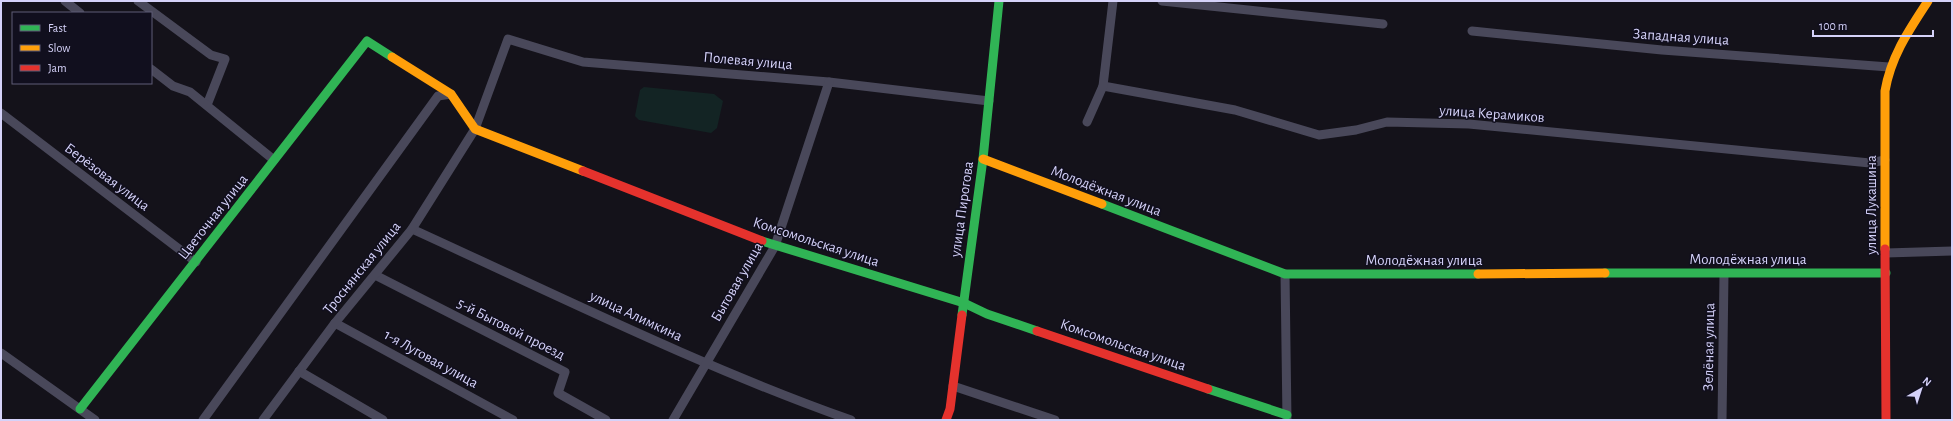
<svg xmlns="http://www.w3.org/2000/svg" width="1953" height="421" font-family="'Alegreya Sans',sans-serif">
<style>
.grass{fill:#132424}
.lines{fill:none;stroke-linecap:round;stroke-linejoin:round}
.street{stroke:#49485a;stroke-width:9}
.fast{stroke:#30b455;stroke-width:9}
.slow{stroke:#ff9f0a;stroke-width:9}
.jam{stroke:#e5322d;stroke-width:9}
.labels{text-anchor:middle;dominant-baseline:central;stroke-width:3;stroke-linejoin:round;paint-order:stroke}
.street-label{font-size:15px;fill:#d5d2f9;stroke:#110f1e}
</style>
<rect width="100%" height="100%" fill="#14121a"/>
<polygon class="grass" points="644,87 714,94 723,101 717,128 711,133 639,120 635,116 640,90"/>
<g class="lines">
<g class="street">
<polyline points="65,1 80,13"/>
<polyline points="138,1 211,55 225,59 207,105"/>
<polyline points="1162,1 1383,24"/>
<polyline points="1472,31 1662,50 1889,67"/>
<polyline points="151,69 173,86 190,92 274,160"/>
<polyline points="1103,86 1235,110 1319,135 1356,130 1387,122 1469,124 1870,163 1885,160"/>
<polyline points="1,113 196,262"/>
<polyline points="1087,122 1103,86 1113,1"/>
<path d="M412,229C557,295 701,367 851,420"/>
<polyline points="1886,253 1952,251"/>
<polyline points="1285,274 1287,420"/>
<polyline points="375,275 565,372 558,393 606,420"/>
<polyline points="335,323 513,420"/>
<polyline points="1,353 95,420"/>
<polyline points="299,371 383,420"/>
<polyline points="953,386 1055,420"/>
<polyline points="203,420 438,96 451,94"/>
<polyline points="263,420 335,323 412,229 475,129 508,39 583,62 829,82 989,101"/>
<polyline points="673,420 775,246 829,82"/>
<polyline points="1722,420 1724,274"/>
</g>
<g class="fast">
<polyline points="1102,204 1285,274 1478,274"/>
<polyline points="762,241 964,303 987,314 1037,331"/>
<polyline points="1605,273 1886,273"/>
<polyline points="962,315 983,159 999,1"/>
<polyline points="1208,389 1287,415"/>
<polyline points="80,409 367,41 392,57"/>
</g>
<g class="slow">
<polyline points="392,57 451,94 475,129 583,171"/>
<polyline points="983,159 1102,204"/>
<path d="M1885,249V91C1891,56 1909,30 1928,1"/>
<polyline points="1478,274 1605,273"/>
</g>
<g class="jam">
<polyline points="583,171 762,241"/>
<polyline points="1885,249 1886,420"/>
<polyline points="1037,331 1208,389"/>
<polyline points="946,420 950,409 962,315"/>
</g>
</g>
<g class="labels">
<g class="street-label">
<text transform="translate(1681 37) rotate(4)">Западная улица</text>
<text transform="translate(748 61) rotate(5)">Полевая улица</text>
<text transform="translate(1492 114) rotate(4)">улица Керамиков</text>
<text transform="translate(107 177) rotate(37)">Берёзовая улица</text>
<text transform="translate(1106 191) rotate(21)">Молодёжная улица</text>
<text transform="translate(1871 205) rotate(-90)">улица Лукашина</text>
<text transform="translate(962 209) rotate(-82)">улица Пирогова</text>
<text transform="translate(213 217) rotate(-52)">Цветочная улица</text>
<text transform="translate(816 242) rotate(18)">Комсомольская улица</text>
<text x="1748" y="259">Молодёжная улица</text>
<text x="1424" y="260">Молодёжная улица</text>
<text transform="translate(362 268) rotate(-51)">Троснянская улица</text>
<text transform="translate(737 282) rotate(-60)">Бытовая улица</text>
<text transform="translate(636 316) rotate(25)">улица Алимкина</text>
<text transform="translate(511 329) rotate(27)">5-й Бытовой проезд</text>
<text transform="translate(1123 345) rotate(19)">Комсомольская улица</text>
<text transform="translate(1709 347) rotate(-89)">Зелёная улица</text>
<text transform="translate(431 359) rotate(29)">1-я Луговая улица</text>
</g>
</g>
<rect width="1953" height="421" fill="none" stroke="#d5d2f9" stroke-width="4"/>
<rect x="12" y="12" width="140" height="72" fill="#110f1e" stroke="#5f5d76"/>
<rect x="20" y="25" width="20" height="6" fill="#30b455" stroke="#5f5d76"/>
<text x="48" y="32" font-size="12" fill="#d5d2f9">Fast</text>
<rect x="20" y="45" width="20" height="6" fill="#ff9f0a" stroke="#5f5d76"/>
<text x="48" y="52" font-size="12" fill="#d5d2f9">Slow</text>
<rect x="20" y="65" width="20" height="6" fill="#e5322d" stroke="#5f5d76"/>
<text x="48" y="72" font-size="12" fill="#d5d2f9">Jam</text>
<g transform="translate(1921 389) rotate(39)" stroke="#110f1e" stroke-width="3" paint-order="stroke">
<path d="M0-3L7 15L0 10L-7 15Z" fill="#d5d2f9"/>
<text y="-6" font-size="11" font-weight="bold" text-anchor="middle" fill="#d5d2f9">N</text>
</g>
<path d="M1813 30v6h120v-6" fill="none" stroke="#d5d2f9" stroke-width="2"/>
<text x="1819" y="30" font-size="12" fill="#d5d2f9" stroke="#110f1e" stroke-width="3" paint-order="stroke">100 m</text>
</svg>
